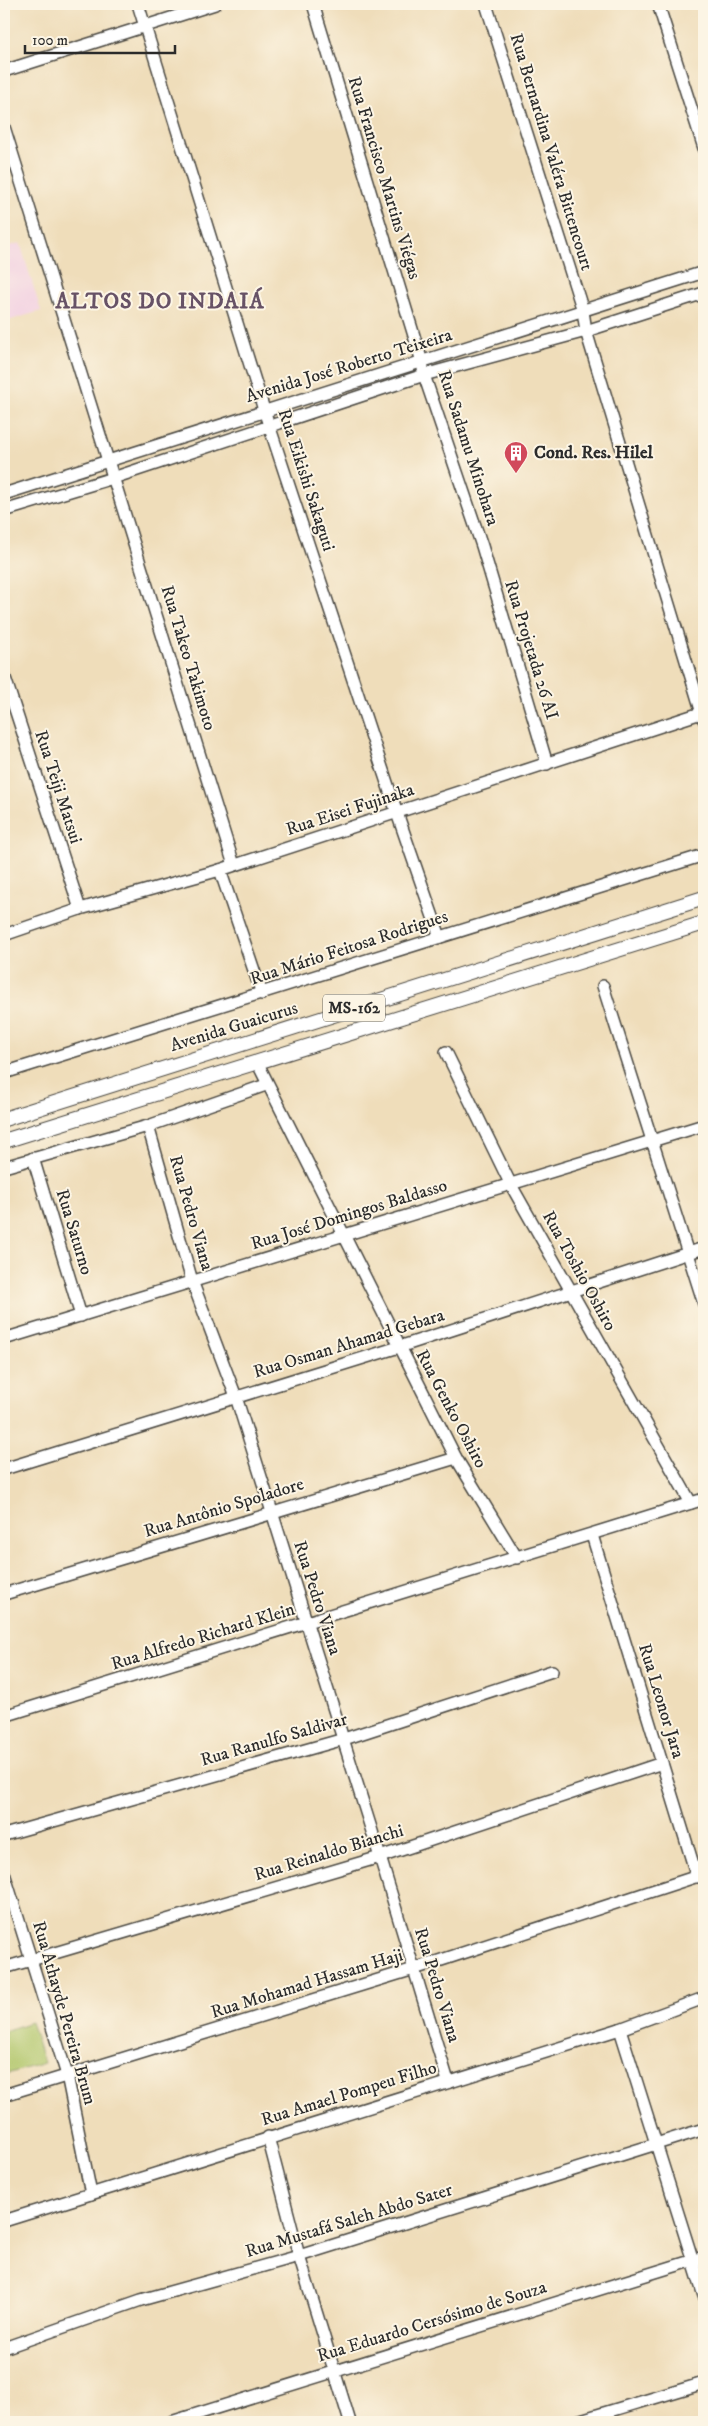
<svg xmlns="http://www.w3.org/2000/svg" width="708" height="2426" font-family="'IM FELL DW Pica',serif">
<style>
.built{fill:#f2cfe2}
.green{fill:#b1c66a;stroke:#6e784a}
.lines{fill:none;stroke-linecap:round;stroke-linejoin:round}
.minor-casing{stroke:#484640;stroke-width:14}
.major-casing{stroke:#484640;stroke-width:16}
.minor{stroke:#fff;stroke-width:11}
.major{stroke:#fff;stroke-width:14}
.labels{text-anchor:middle;dominant-baseline:central;stroke-width:4;stroke-linejoin:round;paint-order:stroke}
.shield{fill:#fcf5e5;stroke:#6a6863;stroke-width:1}
.shield-label{font-size:16px;font-weight:bold;fill:#2b2b2b}
.street-label{font-size:18px;fill:#2b2b2b;stroke:#fcf5e5}
.poi-label{font-size:18px;font-weight:bold;fill:#2b2b2b;stroke:#fcf5e5;text-anchor:start}
.district-label{font-size:22px;font-weight:bold;letter-spacing:1px;fill:#675266;stroke:#fcf5e5}
</style>
<rect width="100%" height="100%" fill="#fcf5e5"/>
<filter id="ink" filterUnits="userSpaceOnUse"><feTurbulence type="fractalNoise" baseFrequency=".02" numOctaves="2"/><feDisplacementMap in="SourceGraphic" scale="10" xChannelSelector="R" yChannelSelector="G"/><feConvolveMatrix kernelMatrix="1 2 1 2 8 2 1 2 1" color-interpolation-filters="sRGB"/></filter>
<filter id="wash" filterUnits="userSpaceOnUse"><feTurbulence type="fractalNoise" baseFrequency=".0096" numOctaves="4" result="noise"/><feDisplacementMap in="SourceGraphic" scale="20" xChannelSelector="R" yChannelSelector="G"/><feGaussianBlur stdDeviation="1.12" result="paint"/><feColorMatrix in="noise" values="0 0 0 0 0 0 0 0 0 0 0 0 0 0 0 0 0 1.4 0 .05"/><feComposite in="paint" operator="in"/></filter>
<g filter="url(#wash)">
<rect width="100%" height="100%" fill="#efddba"/>
<polygon class="built" points="20,243 41,311 4,322 4,248"/>
<polygon class="green" points="31,2022 44,2063 4,2075 4,2031"/>
</g>
<g filter="url(#ink)">
<g class="lines">
<g class="minor-casing">
<g id="minor">
<polyline points="138,4 264,410 397,813 440,937"/>
<polyline points="313,4 422,362 424,375 482,546 547,764"/>
<polyline points="486,4 583,311 586,331 704,720"/>
<polyline points="658,4 704,148"/>
<polyline points="4,71 215,4"/>
<polyline points="4,127 234,865"/>
<polyline points="4,494 704,272"/>
<polyline points="4,511 113,478 424,375 586,331 704,293"/>
<polyline points="4,675 80,909"/>
<polyline points="220,870 262,994"/>
<polyline points="4,935 80,909 220,870 704,712"/>
<polyline points="603,986 704,1304"/>
<polyline points="446,1052 511,1185 691,1503"/>
<polyline points="257,1062 456,1458 517,1558"/>
<polyline points="4,1073 704,855"/>
<polyline points="148,1126 192,1281 236,1397 380,1857 448,2081"/>
<polyline points="33,1158 81,1316"/>
<polyline points="4,1167 148,1126 266,1085"/>
<polyline points="4,1339 704,1125"/>
<polyline points="4,1469 399,1347 704,1248"/>
<polyline points="592,1535 697,1877"/>
<polyline points="4,1594 456,1458"/>
<polyline points="4,1716 704,1499"/>
<polyline points="4,1835 344,1739 552,1671"/>
<polyline points="4,1873 67,2075 91,2194"/>
<polyline points="4,1968 380,1857 662,1763"/>
<polyline points="620,2029 704,2296"/>
<polyline points="4,2095 414,1969 704,1874"/>
<polyline points="268,2137 299,2256 350,2422"/>
<polyline points="4,2221 620,2029 704,1998"/>
<polyline points="4,2348 141,2300 299,2256 704,2129"/>
<polyline points="171,2422 704,2257"/>
<polyline points="574,2422 704,2383"/>
</g>
</g>
<g class="major-casing">
<g id="major">
<polyline points="4,1119 704,898"/>
<polyline points="4,1141 704,923"/>
</g>
</g>
<use href="#minor" class="minor"/>
<use href="#major" class="major"/>
</g>
</g>
<defs>
<g id="building-pin" transform="scale(1.25)"><path d="M0 17L-7.5 6A9.5 9.5 0 1 1 7.5 6Z" fill="#d1495b" stroke="#fcf5e5"/><path d="M-4-6H4V6H1V3H-1V6H-4ZM-2.5-4.3h1.7v1.8h-1.7ZM.8-4.3h1.7v1.8H.8ZM-2.5-1h1.7V.8h-1.7ZM.8-1h1.7V.8H.8Z" fill="#fff"/></g>
</defs>
<g fill-rule="evenodd">
<use href="#building-pin" x="516" y="453"/>
</g>
<g class="labels">
<rect class="shield" x="323" y="994.5" width="62" height="27" rx="4"/>
<g class="shield-label">
<text x="354" y="1008">MS-162</text>
</g>
<g class="street-label">
<text transform="translate(551 152) rotate(73)">Rua Bernardina Valéra Bittencourt</text>
<text transform="translate(384 178) rotate(73)">Rua Francisco Martins Viégas</text>
<text transform="translate(349 366) rotate(-17)">Avenida José Roberto Teixeira</text>
<text transform="translate(468 448) rotate(72)">Rua Sadamu Minohara</text>
<text transform="translate(306 480) rotate(72)">Rua Eikishi Sakaguti</text>
<text transform="translate(531 650) rotate(73)">Rua Projetada 26 AI</text>
<text transform="translate(188 658) rotate(73)">Rua Takeo Takimoto</text>
<text transform="translate(58 787) rotate(72)">Rua Teiji Matsui</text>
<text transform="translate(350 810) rotate(-18)">Rua Eisei Fujinaka</text>
<text transform="translate(349 948) rotate(-18)">Rua Mário Feitosa Rodrigues</text>
<text transform="translate(234 1027) rotate(-17)">Avenida Guaicurus</text>
<text transform="translate(191 1213) rotate(74)">Rua Pedro Viana</text>
<text transform="translate(349 1215) rotate(-17)">Rua José Domingos Baldasso</text>
<text transform="translate(74 1232) rotate(73)">Rua Saturno</text>
<text transform="translate(579 1271) rotate(61)">Rua Toshio Oshiro</text>
<text transform="translate(349 1344) rotate(-17)">Rua Osman Ahamad Gebara</text>
<text transform="translate(451 1409) rotate(62)">Rua Genko Oshiro</text>
<text transform="translate(224 1508) rotate(-17)">Rua Antônio Spoladore</text>
<text transform="translate(317 1598) rotate(72)">Rua Pedro Viana</text>
<text transform="translate(203 1637) rotate(-17)">Rua Alfredo Richard Klein</text>
<text transform="translate(661 1701) rotate(73)">Rua Leonor Jara</text>
<text transform="translate(274 1740) rotate(-16)">Rua Ranulfo Saldivar</text>
<text transform="translate(329 1853) rotate(-17)">Rua Reinaldo Bianchi</text>
<text transform="translate(307 1984) rotate(-17)">Rua Mohamad Hassam Haji</text>
<text transform="translate(437 1985) rotate(73)">Rua Pedro Viana</text>
<text transform="translate(64 2013) rotate(74)">Rua Athayde Pereira Brum</text>
<text transform="translate(349 2094) rotate(-17)">Rua Amael Pompeu Filho</text>
<text transform="translate(349 2221) rotate(-17)">Rua Mustafá Saleh Abdo Sater</text>
<text transform="translate(432 2322) rotate(-17)">Rua Eduardo Cersósimo de Souza</text>
</g>
<g class="poi-label">
<text x="534" y="453">Cond. Res. Hilel</text>
</g>
<g class="district-label">
<text x="160" y="301">ALTOS DO INDAIÁ</text>
</g>
</g>
<rect width="708" height="2426" fill="none" stroke="#fcf5e5" stroke-width="20"/>
<path d="M25 45v8h150v-8" fill="none" stroke="#2b2b2b" stroke-width="2.5"/>
<text x="32" y="45" font-size="15" fill="#2b2b2b" stroke="#fcf5e5" stroke-width="4" paint-order="stroke">100 m</text>
</svg>
